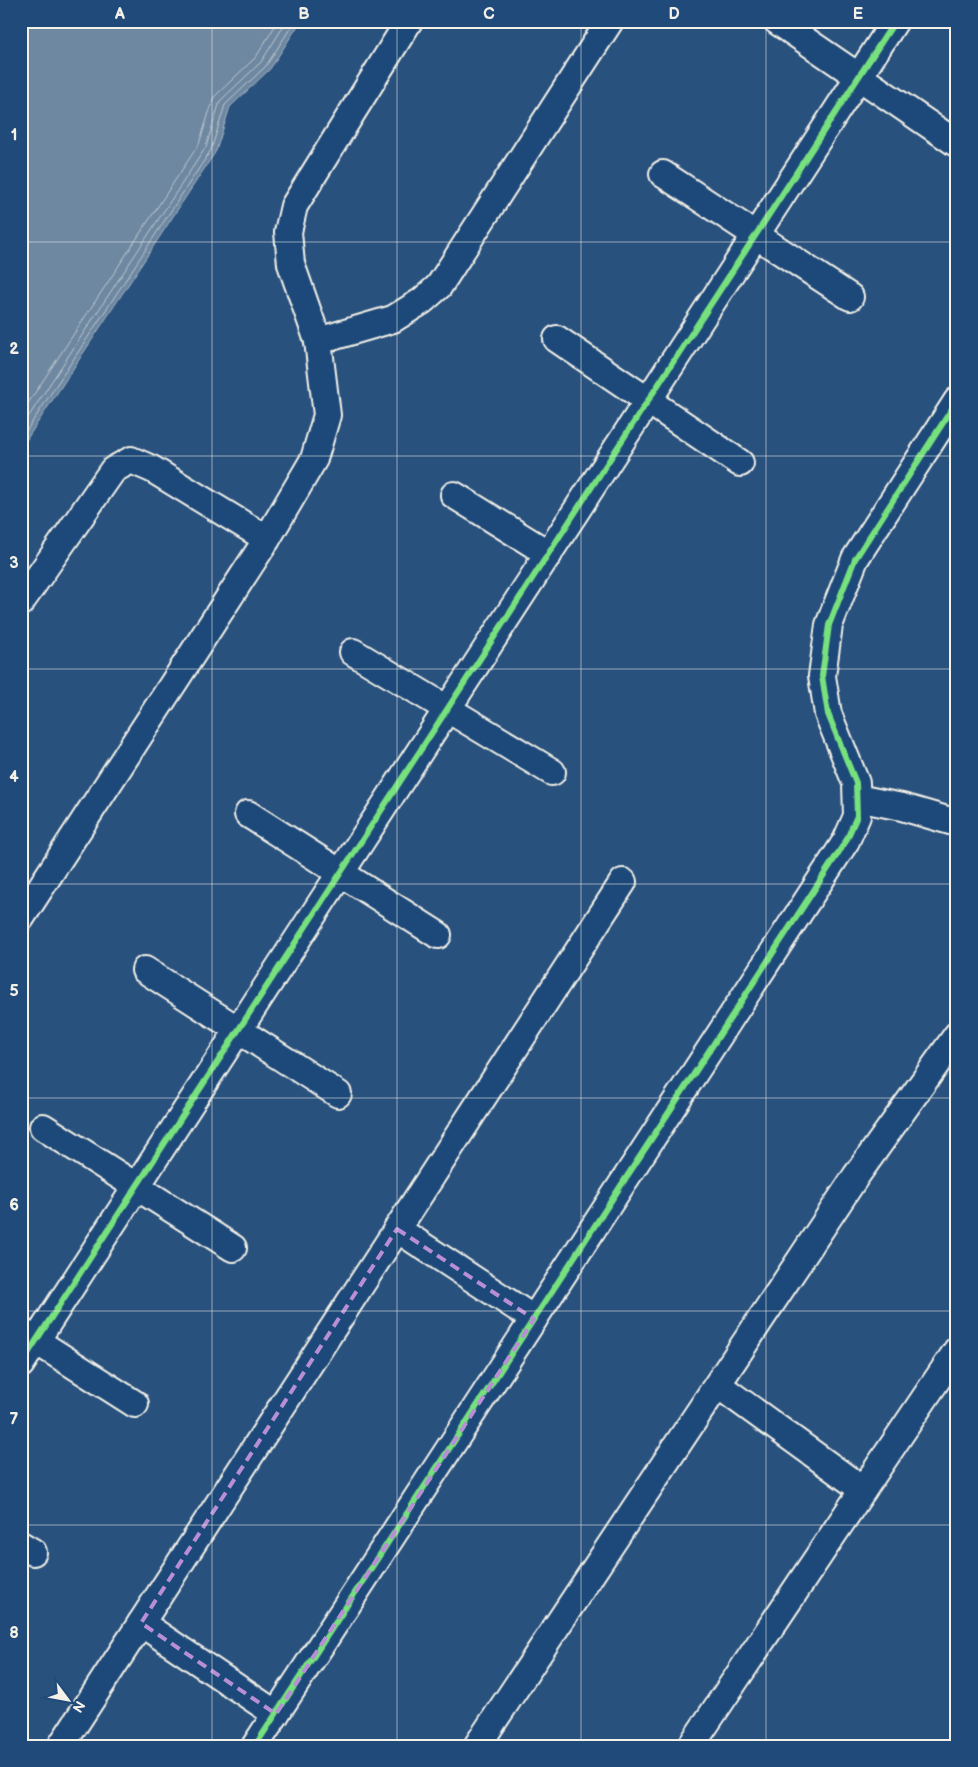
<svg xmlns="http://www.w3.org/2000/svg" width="978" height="1767" font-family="'Balsamiq Sans',sans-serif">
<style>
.water{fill:#6e88a2;stroke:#a4b2be}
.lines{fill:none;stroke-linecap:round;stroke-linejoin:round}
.shore{stroke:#bec7cc;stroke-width:1}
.minor-casing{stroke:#f4f1e8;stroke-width:30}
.minor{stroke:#1f4a7a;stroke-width:26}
.cycleway-casing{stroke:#1f4a7a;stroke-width:9}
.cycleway{stroke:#77e17e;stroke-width:6}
.marked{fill:none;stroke:#b88ed4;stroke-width:4;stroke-dasharray:10 6;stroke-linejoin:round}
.grid{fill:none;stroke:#f4f1e8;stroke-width:1;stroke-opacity:0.55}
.neatline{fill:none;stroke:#f4f1e8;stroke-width:2}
.grid-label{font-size:16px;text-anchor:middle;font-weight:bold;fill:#f4f1e8}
</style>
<rect width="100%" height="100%" fill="#28517e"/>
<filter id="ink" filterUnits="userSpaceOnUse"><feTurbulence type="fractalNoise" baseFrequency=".02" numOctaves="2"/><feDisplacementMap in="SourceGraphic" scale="10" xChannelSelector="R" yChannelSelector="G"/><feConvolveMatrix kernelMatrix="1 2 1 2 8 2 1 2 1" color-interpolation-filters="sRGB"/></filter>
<g filter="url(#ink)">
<polygon class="water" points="21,21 301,21 270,69 230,107 216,151 21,448"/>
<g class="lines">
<g class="shore">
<polyline points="21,414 199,144 214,97 256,57 278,21"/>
<polyline points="21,428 206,147 220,101 261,62 287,21"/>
<polyline points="21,439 211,150 225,105 266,66 295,21"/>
</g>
<g class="minor-casing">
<g id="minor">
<polyline points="777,21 956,143"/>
<polyline points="663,174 850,297"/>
<polyline points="557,339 740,463"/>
<polyline points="318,341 393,319 422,301 439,286 610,21"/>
<polyline points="454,495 549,554"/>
<polyline points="21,602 113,470 131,460 152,469 267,539 314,459 327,415 318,341 291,264 288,232 294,206 409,21"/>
<polyline points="353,652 552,772"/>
<polyline points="857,798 902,807 957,823"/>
<polyline points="248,814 438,935"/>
<polyline points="21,918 267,539"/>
<polyline points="145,970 338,1094"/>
<polyline points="43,1127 233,1248"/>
<polyline points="397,1229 534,1319"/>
<polyline points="22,1332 135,1404"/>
<polyline points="21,1364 895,21"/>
<polyline points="718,1385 863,1490"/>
<polyline points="21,1545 33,1552"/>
<polyline points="141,1623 276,1714"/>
<polyline points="61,1746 623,882"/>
<polyline points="255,1746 846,841 857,816 856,783 828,714 822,676 829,625 855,559 957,401"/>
<polyline points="477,1746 856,1176 957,1035"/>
<polyline points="691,1746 957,1350"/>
</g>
</g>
<use href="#minor" class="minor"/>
<g class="cycleway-casing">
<g id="cycleway">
<polyline points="21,1364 895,21"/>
<polyline points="255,1746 846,841 857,816 856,783 828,714 822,676 829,625 855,559 957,401"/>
</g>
</g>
<use href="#cycleway" class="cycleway"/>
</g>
</g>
<path class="marked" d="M397,1229L534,1319L276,1714L141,1623Z"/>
<path class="grid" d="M212,21V1746M397,21V1746M581,21V1746M766,21V1746M21,242H957M21,456H957M21,669H957M21,884H957M21,1098H957M21,1311H957M21,1525H957"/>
<rect width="978" height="1767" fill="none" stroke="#1f4a7a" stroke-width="55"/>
<g transform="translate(68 1700) rotate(122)" stroke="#1f4a7a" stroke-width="4" paint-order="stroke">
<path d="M0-4L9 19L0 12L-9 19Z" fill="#f4f1e8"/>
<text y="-8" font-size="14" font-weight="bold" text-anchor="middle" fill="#f4f1e8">N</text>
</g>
<rect x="28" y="28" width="922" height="1712" class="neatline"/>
<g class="grid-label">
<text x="120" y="19">A</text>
<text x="304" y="19">B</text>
<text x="489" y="19">C</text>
<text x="674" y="19">D</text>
<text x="858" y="19">E</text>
<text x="14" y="140">1</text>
<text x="14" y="354">2</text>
<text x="14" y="568">3</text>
<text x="14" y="782">4</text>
<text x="14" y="996">5</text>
<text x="14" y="1210">6</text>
<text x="14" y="1424">7</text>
<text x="14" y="1638">8</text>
</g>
</svg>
